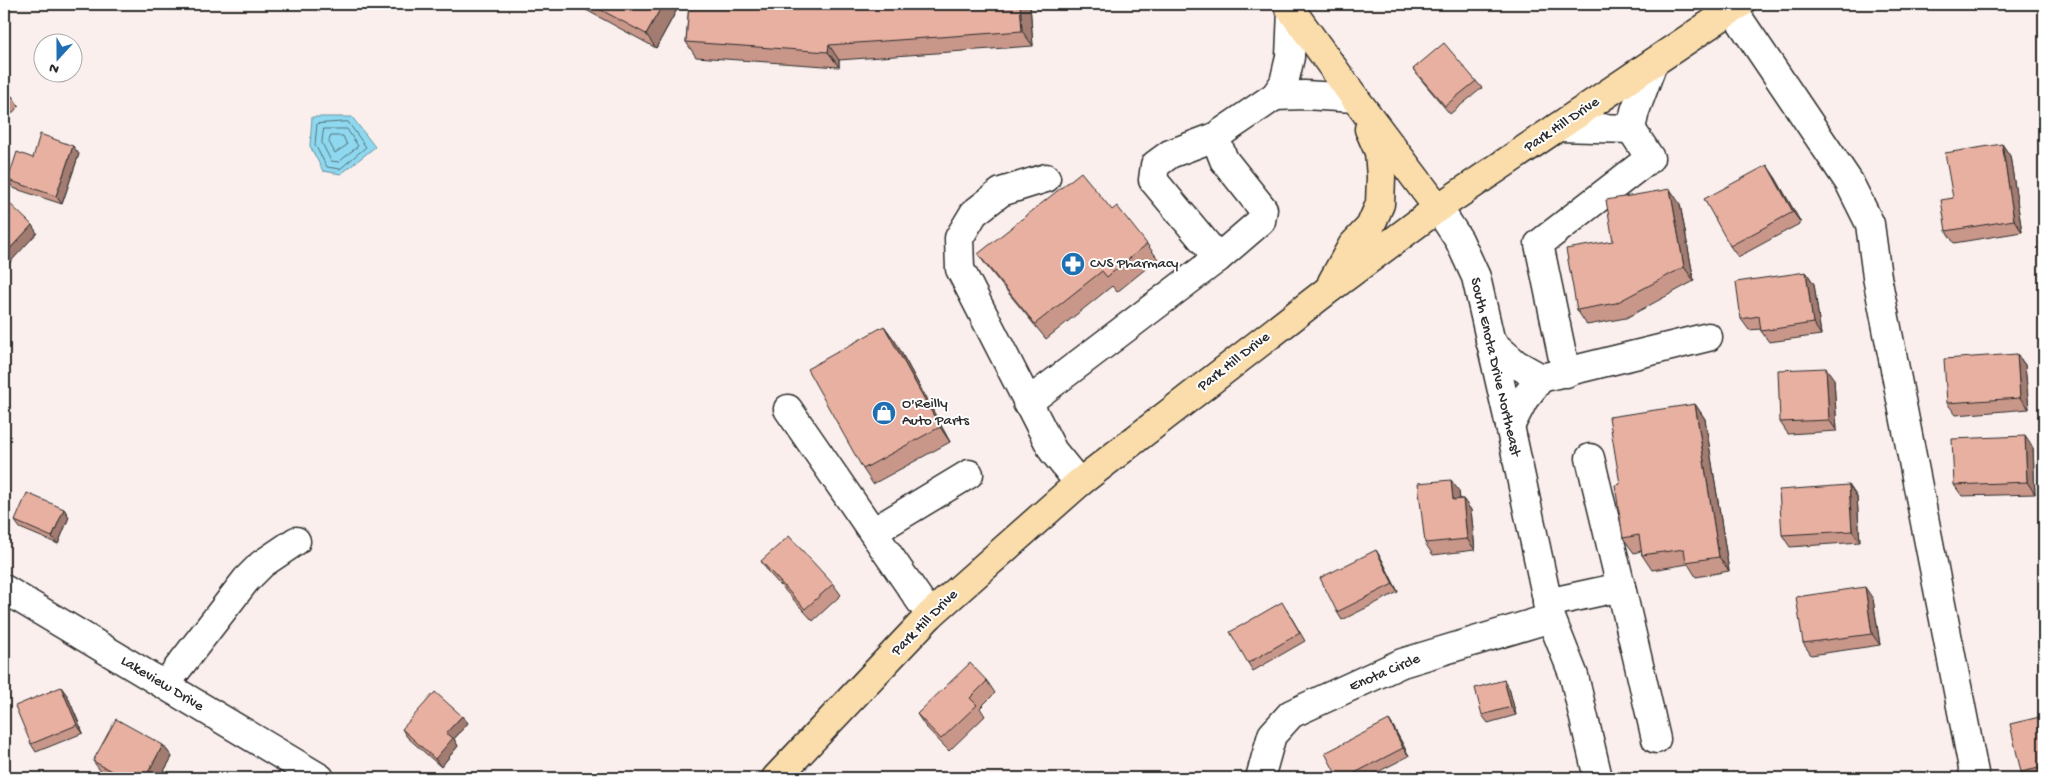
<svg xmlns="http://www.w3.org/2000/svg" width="2048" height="782" font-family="'Gochi Hand',sans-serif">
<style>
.water{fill:#8fd9f0;stroke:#6793a1}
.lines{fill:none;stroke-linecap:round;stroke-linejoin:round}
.shore{stroke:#53717a;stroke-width:1}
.minor-casing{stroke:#2b2b2b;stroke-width:31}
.major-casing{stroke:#2b2b2b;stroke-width:31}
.minor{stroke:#fff;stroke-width:28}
.major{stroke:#fbddab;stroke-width:28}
.wall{fill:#c8978a;stroke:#2b2b2b}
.shaded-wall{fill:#a27b71;stroke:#2b2b2b}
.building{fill:#e8b0a1;stroke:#2b2b2b}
.labels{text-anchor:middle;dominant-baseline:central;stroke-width:4;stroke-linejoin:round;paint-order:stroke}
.street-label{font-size:15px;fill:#2b2b2b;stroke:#fff}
.poi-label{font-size:15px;fill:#2b2b2b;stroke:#fff;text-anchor:start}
</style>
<rect width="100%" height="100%" fill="#faefec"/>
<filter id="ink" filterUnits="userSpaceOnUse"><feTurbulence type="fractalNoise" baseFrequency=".02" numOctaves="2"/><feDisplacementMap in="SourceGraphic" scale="10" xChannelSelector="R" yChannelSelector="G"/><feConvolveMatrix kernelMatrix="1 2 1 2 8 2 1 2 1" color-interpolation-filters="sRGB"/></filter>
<g filter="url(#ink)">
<polygon class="water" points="312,117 352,117 375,147 341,174 323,171 310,146"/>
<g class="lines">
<g class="shore">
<polygon points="348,122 366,147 340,169 327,167 315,145 317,124"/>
<polygon points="324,129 347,129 358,146 339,162 331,161 322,143"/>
<polygon points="331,136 343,136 347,145 335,153 329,142"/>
</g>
<g class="minor-casing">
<g id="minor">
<polyline points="1733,10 1849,182 1870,224 1877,277 1975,778"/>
<polyline points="1275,96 1304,95 1355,98"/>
<polyline points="1558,127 1631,129"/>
<polyline points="1046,178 1001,192 974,213 959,238 960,269 1053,451 1079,483"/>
<polyline points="1438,208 1459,240 1476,277 1510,426 1551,618 1574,676 1598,778"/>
<polyline points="1218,258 1153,180 1155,165 1170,154 1215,137 1275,96 1284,83 1290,57 1292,10"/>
<polyline points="1490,341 1516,364 1541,378"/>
<polyline points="1566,373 1539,244 1650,158 1631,129 1635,111 1653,63"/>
<polyline points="1027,403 1218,258 1261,221 1263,209 1224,160 1215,137"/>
<polyline points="788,409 930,615"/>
<polyline points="1510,426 1524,399 1541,378 1708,337"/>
<polyline points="1590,458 1621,587"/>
<polyline points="873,532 969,474"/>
<polyline points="4,589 320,778"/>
<polyline points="1547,603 1621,587 1656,739"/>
<polyline points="165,685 246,580 262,564 296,541"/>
<polyline points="1260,778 1272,735 1291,714 1402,663 1551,618"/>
</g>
</g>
<g class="major-casing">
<g id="major">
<polyline points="1287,4 1355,98 1438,208"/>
<polyline points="1332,282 1352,246 1370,227 1380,204 1381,177 1379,152 1369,129"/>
<polyline points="776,778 930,615 1079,483 1328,290 1438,208 1740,4"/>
</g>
</g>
<use href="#minor" class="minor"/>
<use href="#major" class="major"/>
</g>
<g class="wall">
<polygon points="575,4 680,4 656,48"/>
<polygon points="689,4 1030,4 1033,46 839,60 839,67 696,57 686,42"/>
<polygon points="1413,69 1476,81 1482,88 1450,114 1419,77"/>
<polygon points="4,88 12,96 19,106 4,122"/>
<polygon points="2002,144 2010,156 2022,232 1954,243 1946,231 1953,198"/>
<polygon points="79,154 62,204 13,188 8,180 33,158"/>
<polygon points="1775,177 1801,223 1738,257 1730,246"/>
<polygon points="1680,204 1694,281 1626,318 1587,325 1577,310 1613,241"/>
<polygon points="1112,210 1147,244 1158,259 1117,292 1112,286 1046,339 988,268 978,254"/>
<polygon points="1806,272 1814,284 1821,335 1769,342 1761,331 1761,329 1749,330 1741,319"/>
<polygon points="884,326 895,341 950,442 873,484 863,469"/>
<polygon points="2017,354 2025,365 2029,409 1956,415 1947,403"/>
<polygon points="1834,379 1837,431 1788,434 1780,422"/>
<polygon points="1695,404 1705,419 1729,571 1696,577 1688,564 1652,570 1642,555 1641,551 1634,553 1623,538 1620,484"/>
<polygon points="2033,448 2035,494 1962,496 1954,485"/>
<polygon points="1849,485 1857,497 1860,542 1790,547 1782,535"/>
<polygon points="1459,491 1460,499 1463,499 1471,510 1475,550 1433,555 1425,543"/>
<polygon points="64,509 69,517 58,544 20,528 15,521"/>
<polygon points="1381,558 1398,592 1342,620 1337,612"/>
<polygon points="761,561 833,584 841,595 813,621 769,573"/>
<polygon points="1873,599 1880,645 1811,655 1803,643"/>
<polygon points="1287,610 1305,641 1253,671 1248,663"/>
<polygon points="987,681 995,693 980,708 985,716 949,751 925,726 917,714"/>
<polygon points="1509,688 1516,715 1488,723 1482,715"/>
<polygon points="67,695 83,733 36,752 31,744"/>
<polygon points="462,716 468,723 454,739 458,746 441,767 407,737 402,729"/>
<polygon points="2044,716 2044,778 2025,778 2021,772"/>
<polygon points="1389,720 1394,728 1409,756 1366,778 1338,778"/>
<polygon points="163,745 172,757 160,778 112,778 102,773 93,761"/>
</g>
<g class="shaded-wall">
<polygon points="663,4 680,4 656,48 646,34"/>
<polygon points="1020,4 1030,4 1033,46 1022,31"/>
<polygon points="829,45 839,60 839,67 828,52"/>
<polygon points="2002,144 2010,156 2022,232 2014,220"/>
<polygon points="73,146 79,154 62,204 56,196"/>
<polygon points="1767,165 1775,177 1801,223 1793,212"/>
<polygon points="1670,189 1680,204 1694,281 1684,267"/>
<polygon points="32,225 37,233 4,269 4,255"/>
<polygon points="1806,272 1814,284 1821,335 1813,323"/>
<polygon points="884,326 895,341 950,442 940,427"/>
<polygon points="2017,354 2025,365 2029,409 2020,398"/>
<polygon points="1826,368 1834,379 1837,431 1829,420"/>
<polygon points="1695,404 1705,419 1729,571 1719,557"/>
<polygon points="2025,436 2033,448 2035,494 2027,482"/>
<polygon points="1451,480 1459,491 1461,512 1453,500"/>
<polygon points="1849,485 1857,497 1860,542 1852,531"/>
<polygon points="1463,499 1471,510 1475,550 1467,539"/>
<polygon points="64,509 69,517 58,544 52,537"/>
<polygon points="1376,550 1381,558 1398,592 1393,584"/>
<polygon points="1865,587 1873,599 1880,645 1872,634"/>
<polygon points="1504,680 1509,688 1516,715 1511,707"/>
<polygon points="61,687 67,695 83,733 77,725"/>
<polygon points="462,716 468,723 454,739 458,746 441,767 435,759 446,733"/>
<polygon points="1389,720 1394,728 1409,756 1403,748"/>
<polygon points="163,745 172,757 160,778 145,778"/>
</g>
<g class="building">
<polygon points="590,4 663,4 646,34"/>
<polygon points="689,4 1020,4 1022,31 829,45 828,52 686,42"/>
<polygon points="1444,43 1476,81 1445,106 1413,69"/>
<polygon points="4,88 12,96 4,105"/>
<polygon points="40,134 73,146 56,196 8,180 17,152 33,158"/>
<polygon points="2002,144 2014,220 1946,231 1941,200 1953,198 1945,153"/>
<polygon points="1767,165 1793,212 1730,246 1704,199"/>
<polygon points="1081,172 1112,210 1117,206 1147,244 1107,277 1102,271 1035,324 978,254"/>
<polygon points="1670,189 1684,267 1616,303 1577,310 1566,249 1613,241 1606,200"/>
<polygon points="7,201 32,225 4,255 4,204"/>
<polygon points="1806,272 1813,323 1761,331 1759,316 1741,319 1736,282"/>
<polygon points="884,326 940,427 863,469 807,369"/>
<polygon points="2017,354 2020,398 1947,403 1944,359"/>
<polygon points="1826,368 1829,420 1780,422 1778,370"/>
<polygon points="1695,404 1719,557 1686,562 1684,549 1642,555 1639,535 1623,538 1615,485 1620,484 1609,417"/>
<polygon points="2025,436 2027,482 1954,485 1952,439"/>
<polygon points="1451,480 1453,500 1463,499 1467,539 1425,543 1418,483"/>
<polygon points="1849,485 1852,531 1782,535 1779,490"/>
<polygon points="27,493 64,509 52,537 15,521"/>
<polygon points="789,536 833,584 805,609 761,561"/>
<polygon points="1376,550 1393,584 1337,612 1320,578"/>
<polygon points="1865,587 1872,634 1803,643 1796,597"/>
<polygon points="1282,602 1300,633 1248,663 1230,632"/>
<polygon points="970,663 987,681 970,698 977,705 941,739 917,714"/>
<polygon points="1504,680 1511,707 1482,715 1475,688"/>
<polygon points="61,687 77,725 31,744 15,706"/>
<polygon points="435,692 462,716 446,733 453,738 435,759 402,729"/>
<polygon points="2044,716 2044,767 2021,772 2010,724"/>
<polygon points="116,719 163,745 145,778 124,778 93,761"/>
<polygon points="1389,720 1403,748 1345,778 1338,778 1325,753"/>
</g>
</g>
<defs>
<g id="pharmacy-disc" transform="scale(1.25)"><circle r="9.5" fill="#1f6fb2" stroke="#fff"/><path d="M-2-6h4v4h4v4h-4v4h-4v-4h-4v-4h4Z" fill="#fff"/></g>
<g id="shop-disc" transform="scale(1.25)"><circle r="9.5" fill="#1f6fb2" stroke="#fff"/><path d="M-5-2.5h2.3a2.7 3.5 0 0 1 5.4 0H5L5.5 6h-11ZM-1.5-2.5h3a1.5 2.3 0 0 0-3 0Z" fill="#fff"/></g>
</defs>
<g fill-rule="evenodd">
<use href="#pharmacy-disc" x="1073" y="264"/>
<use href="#shop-disc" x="884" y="413"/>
</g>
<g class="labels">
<g class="street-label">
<text transform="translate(1562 125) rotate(-34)">Park Hill Drive</text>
<text transform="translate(1234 362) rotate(-38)">Park Hill Drive</text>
<text transform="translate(1495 367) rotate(77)">South Enota Drive Northeast</text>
<text transform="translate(925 623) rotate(-45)">Park Hill Drive</text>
<text transform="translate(1385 673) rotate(-23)">Enota Circle</text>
<text transform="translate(162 684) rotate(31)">Lakeview Drive</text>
</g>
<g class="poi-label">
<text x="1090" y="264">CVS Pharmacy</text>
<text x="902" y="404">O'Reilly<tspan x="902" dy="17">Auto Parts</tspan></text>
</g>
</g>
<rect width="2048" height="782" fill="none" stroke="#fff" stroke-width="20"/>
<rect x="10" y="10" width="2028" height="762" fill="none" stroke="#2b2b2b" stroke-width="2" filter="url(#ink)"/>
<g transform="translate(58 58) rotate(201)"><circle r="24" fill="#ffffff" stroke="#aaaaaa"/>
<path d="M0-4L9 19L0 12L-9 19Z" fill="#1f6fb2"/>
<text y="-8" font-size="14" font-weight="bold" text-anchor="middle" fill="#2b2b2b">N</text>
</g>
</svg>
